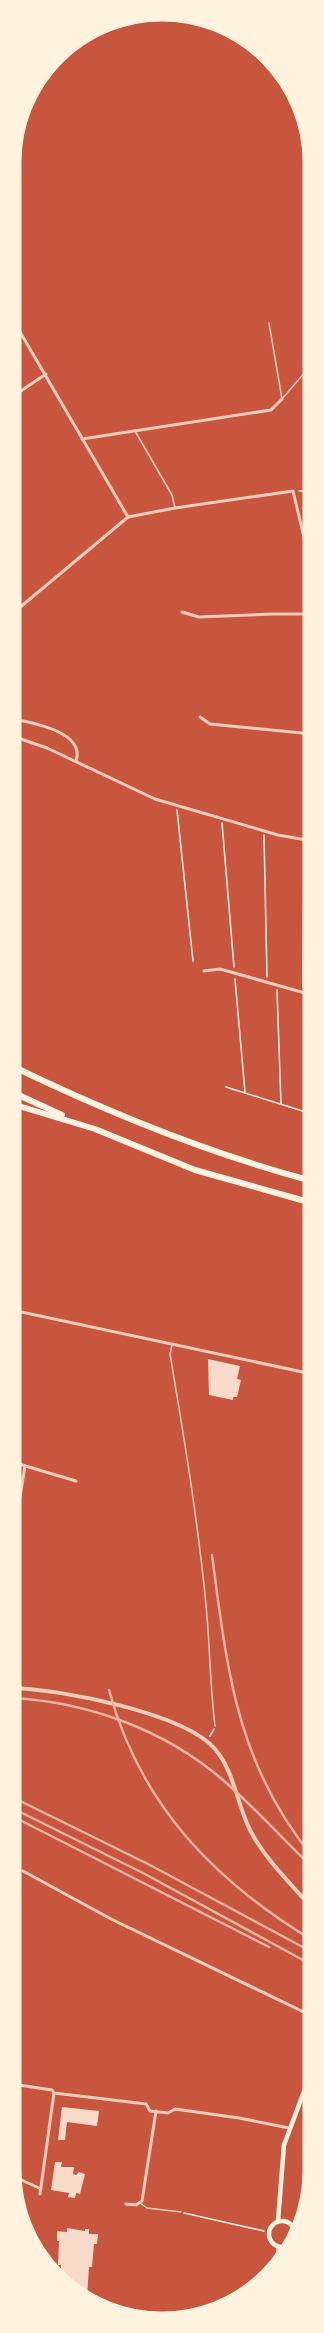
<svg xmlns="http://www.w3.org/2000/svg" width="324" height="2333" font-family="'Noto Sans',sans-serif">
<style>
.building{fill:#f7dbc8}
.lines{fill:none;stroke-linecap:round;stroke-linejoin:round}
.path{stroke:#fff3e0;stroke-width:1.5}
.service{stroke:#f1ccb7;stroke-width:1.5}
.minor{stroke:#f1ccb7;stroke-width:3}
.tertiary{stroke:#f1ccb7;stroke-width:4}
.secondary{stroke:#fff3e0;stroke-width:4.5}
.motorway{stroke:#fff3e0;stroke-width:6}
.rail{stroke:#e9b49f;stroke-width:2.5}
.rim{fill:none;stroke:#fff3e0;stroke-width:5}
</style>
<rect width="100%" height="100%" fill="#c8553d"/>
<g class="building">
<polygon points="208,1359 240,1366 237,1379 241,1380 237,1397 233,1397 233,1400 209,1395"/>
<polygon points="62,2107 99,2111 97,2126 67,2122 65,2140 58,2140"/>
<polygon points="55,2162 62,2162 61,2167 74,2167 73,2174 76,2175 79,2172 85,2174 80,2194 76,2193 75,2198 68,2197 69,2193 51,2190"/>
<polygon points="67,2228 85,2231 85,2229 89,2229 89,2234 98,2234 97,2244 94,2244 92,2267 89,2267 87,2297 80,2294 81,2290 73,2289 60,2280 61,2265 58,2265 59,2241 57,2241 57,2231 67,2232"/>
</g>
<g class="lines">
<g class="path">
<polyline points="299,491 312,491"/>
<polyline points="177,810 193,961"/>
<polyline points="222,823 234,967"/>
<polyline points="264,835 267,977"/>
<polyline points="235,979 245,1092"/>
<polyline points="303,987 304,845"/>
<polyline points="277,990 281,1104"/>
<polyline points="226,1087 312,1114"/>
<polyline points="210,1736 214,1729"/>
<polyline points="184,2213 264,2231"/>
</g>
<g class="service">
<polyline points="269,323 282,399"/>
<polyline points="282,399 312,364"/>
<polyline points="135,431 172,495 175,508"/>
<path d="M172,1345L170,1354C184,1437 198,1521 206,1605C210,1646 210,1686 215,1726"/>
<polyline points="140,2203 147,2208 181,2212"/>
</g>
<g class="minor">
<polyline points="16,325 128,517"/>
<polyline points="12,397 46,374"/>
<polyline points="82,439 271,410 282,399"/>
<polyline points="182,612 199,617 273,614 312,614"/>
<polyline points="12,614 128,517 175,508 293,491 312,571"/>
<polyline points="200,717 210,724 312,734"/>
<path d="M12,719C31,722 86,732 76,761"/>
<polyline points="12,736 47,748 155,799 278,835 312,841"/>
<polyline points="204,971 220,969 312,995"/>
<polyline points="12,1310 312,1374"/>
<polyline points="12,1462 76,1481"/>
<polyline points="12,1547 25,1466"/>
<polyline points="23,1871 111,1919 312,2016"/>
<polyline points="12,2084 52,2090 54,2093 146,2104 150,2111 168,2113 175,2109 239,2118 289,2128"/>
<polyline points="13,2176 41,2189"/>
<polyline points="40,2194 54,2093"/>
<polyline points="126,2204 136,2205 142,2201 156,2111"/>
<polyline points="276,2265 278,2247"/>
</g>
<path class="tertiary" d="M12,1688C60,1689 184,1713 215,1749C234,1771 237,1804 250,1830C265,1859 290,1883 312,1908"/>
<g class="secondary">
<circle cx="282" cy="2234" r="13"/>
<polyline points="278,2221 284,2145 312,2070"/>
</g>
<g class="motorway">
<path d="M12,1066C109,1113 207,1153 312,1181"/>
<polyline points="12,1092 62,1115"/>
<polyline points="12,1104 95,1129 195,1170 312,1203"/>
</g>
<g class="rail">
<path d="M212,1555C227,1668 236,1763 312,1856"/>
<path d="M109,1690C140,1804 213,1880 312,1940"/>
<path d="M12,1698C88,1702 165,1730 223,1780C254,1807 282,1838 312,1867"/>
<polyline points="12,1797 148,1864 312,1952"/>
<polyline points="12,1808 143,1873 312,1965"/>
<polyline points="12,1816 269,1947"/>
</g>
</g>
<path d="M0 0H324V2333H0ZM162 19H162A143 143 0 0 1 305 162V2171A143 143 0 0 1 162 2314H162A143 143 0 0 1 19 2171V162A143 143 0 0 1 162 19Z" fill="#fff3e0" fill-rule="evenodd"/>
<path class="rim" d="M162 19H162A143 143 0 0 1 305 162V2171A143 143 0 0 1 162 2314H162A143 143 0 0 1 19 2171V162A143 143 0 0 1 162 19Z"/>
</svg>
